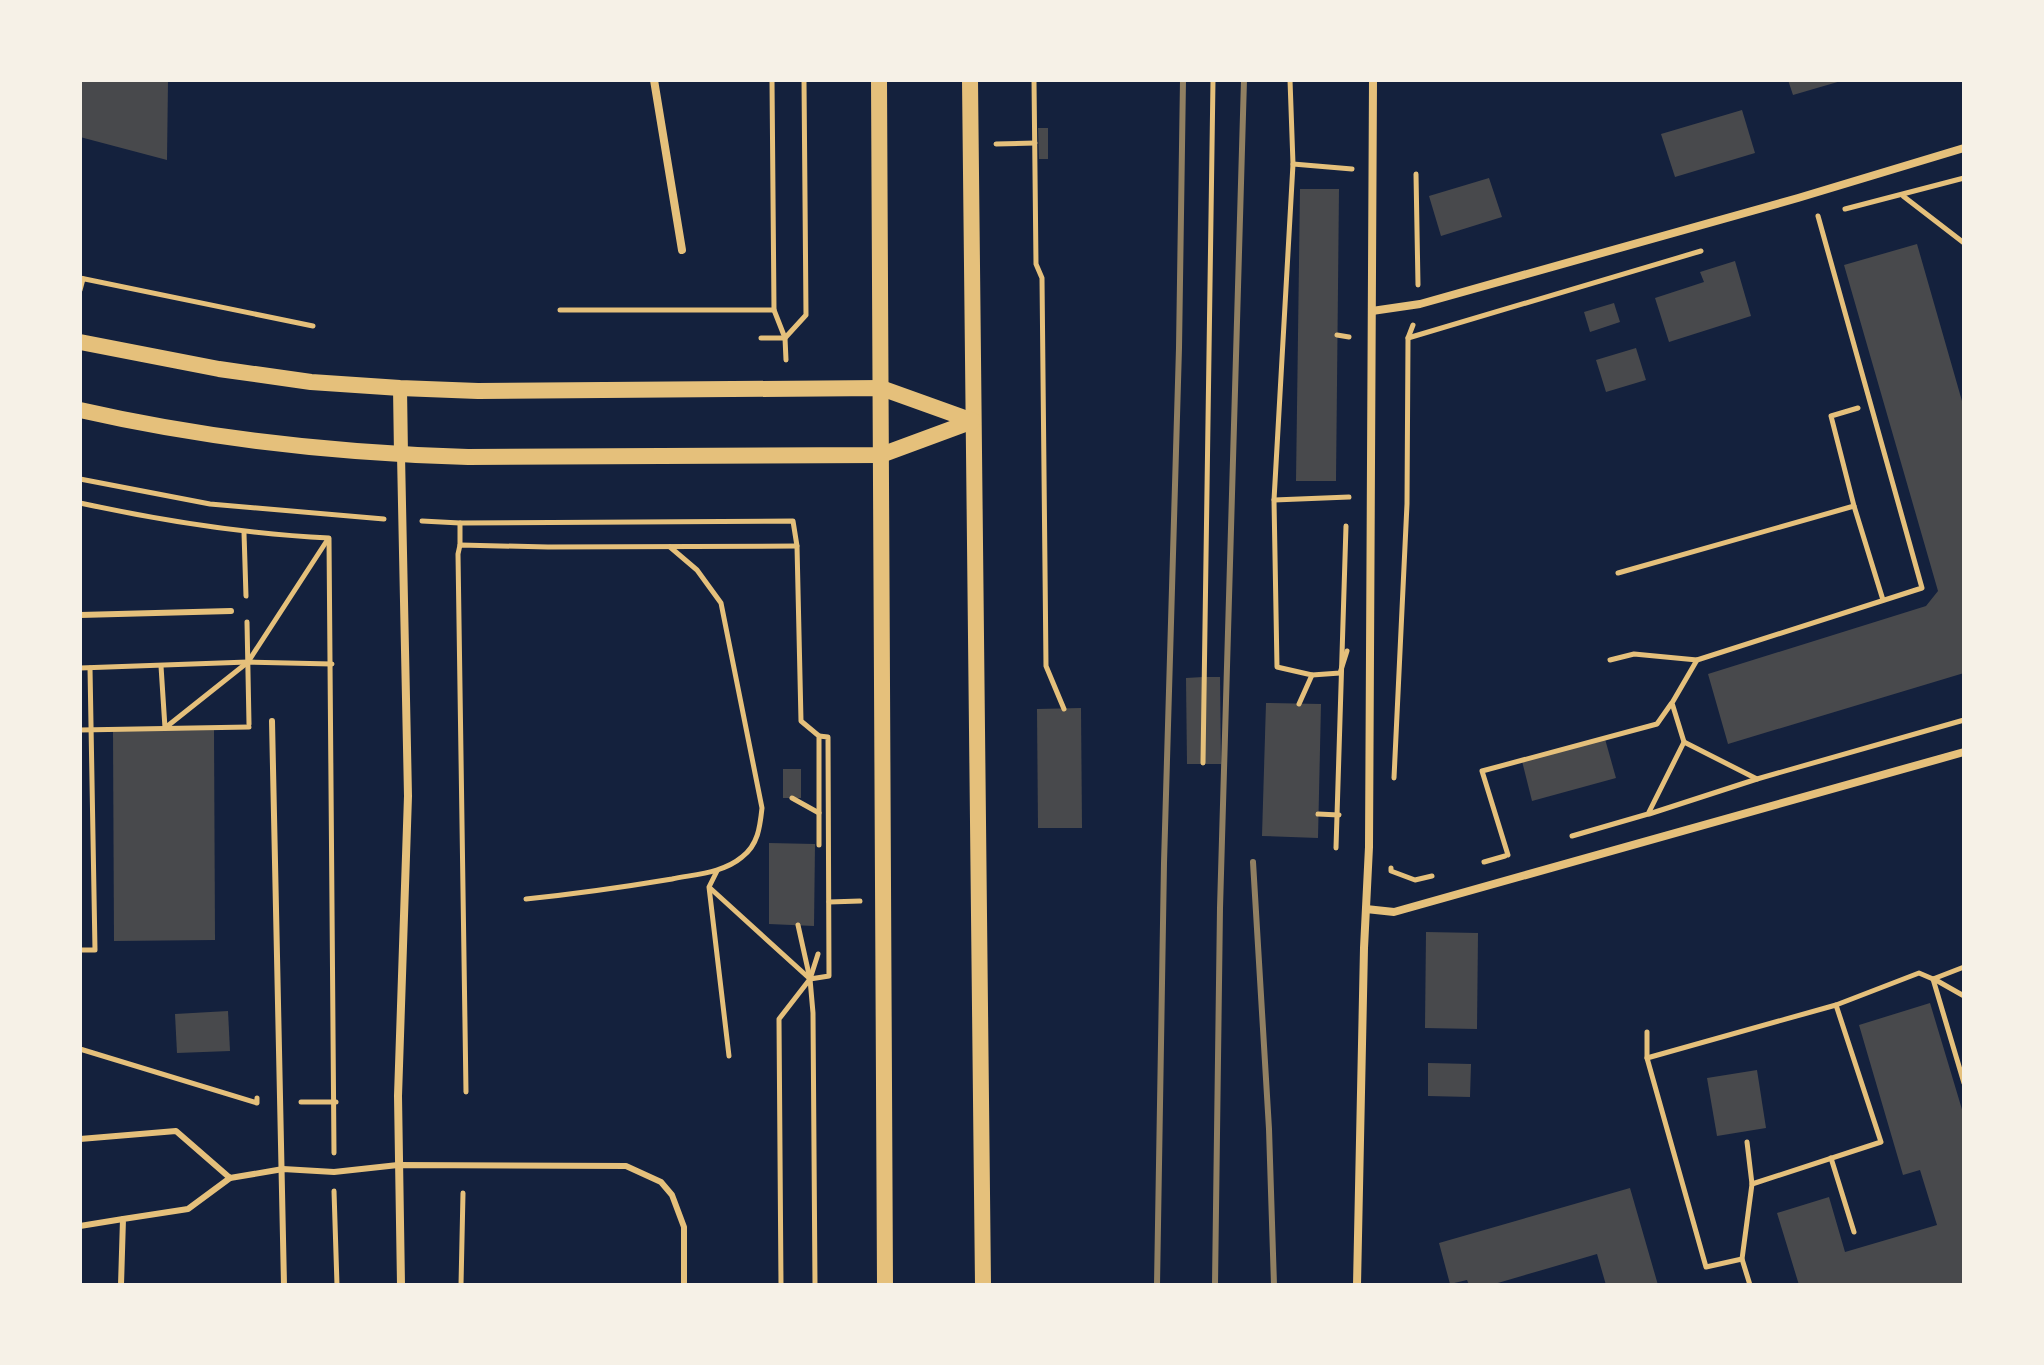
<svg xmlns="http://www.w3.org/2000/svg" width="2044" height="1365" font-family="'Alegreya Sans',sans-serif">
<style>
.building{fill:#48494c}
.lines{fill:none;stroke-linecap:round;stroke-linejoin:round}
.path{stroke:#e5c07b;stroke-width:5}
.service{stroke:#e5c07b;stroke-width:6}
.minor{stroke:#e5c07b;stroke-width:8}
.tertiary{stroke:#e5c07b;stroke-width:14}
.secondary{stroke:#e5c07b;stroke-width:16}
.rail{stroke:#918062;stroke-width:6}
</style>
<rect width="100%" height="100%" fill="#14213d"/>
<g class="building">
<polygon points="80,80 168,80 167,160 80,137"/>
<polygon points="1788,80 1841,80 1841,81 1793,95"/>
<polygon points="1742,110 1755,153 1675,177 1661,134"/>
<polygon points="1038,128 1048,128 1048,159 1039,159"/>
<polygon points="1489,178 1502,217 1441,236 1429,196"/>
<polygon points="1300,189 1339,189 1336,481 1296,481"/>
<polygon points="1917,244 1964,408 1964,673 1728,744 1708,674 1926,606 1938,591 1844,265"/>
<polygon points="1735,261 1751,316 1669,342 1655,298 1704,282 1700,272"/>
<polygon points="1614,303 1620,322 1590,332 1584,312"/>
<polygon points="1636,348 1646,380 1606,392 1596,360"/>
<polygon points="1203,677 1220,677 1221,764 1187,764 1186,678"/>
<polygon points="1266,703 1321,704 1318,838 1262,836"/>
<polygon points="1081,708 1082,828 1038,828 1037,709"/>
<polygon points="214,730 215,940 114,941 113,731"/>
<polygon points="1605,739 1616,778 1532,801 1522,761"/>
<rect x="783" y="769" width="18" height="29"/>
<polygon points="769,843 815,844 814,926 769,924"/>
<polygon points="1426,932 1478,933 1477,1029 1425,1028"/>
<polygon points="1930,1003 1964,1116 1964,1285 1799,1285 1777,1213 1829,1197 1845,1252 1937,1225 1920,1170 1903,1175 1859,1025"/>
<polygon points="228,1011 230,1051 177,1053 175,1014"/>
<polygon points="1428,1063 1471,1064 1470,1097 1428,1096"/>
<polygon points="1757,1070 1766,1128 1717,1136 1707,1078"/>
<polygon points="1630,1188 1658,1285 1606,1285 1597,1254 1491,1285 1469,1285 1467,1280 1450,1284 1439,1243"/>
</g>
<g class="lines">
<g class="path">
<polyline points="772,80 774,310 785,338 786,360"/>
<polyline points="1034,80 1036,264 1042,278 1046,666 1064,709"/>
<polyline points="1290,80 1293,164 1274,500 1277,667 1312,675 1299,704"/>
<polyline points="996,144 1035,143"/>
<polyline points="1293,164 1352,169"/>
<polyline points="1416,174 1418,285"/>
<polyline points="1903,196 1964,243"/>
<polyline points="1845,209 1964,178"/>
<polyline points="80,278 313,326"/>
<polyline points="80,290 83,279"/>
<polyline points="560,310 774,310"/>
<polyline points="1337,335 1349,337"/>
<polyline points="761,338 785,338 806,315 804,80"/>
<polyline points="1408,338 1701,251"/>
<polyline points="80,479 210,504 384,519"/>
<polyline points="1274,500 1349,497"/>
<path d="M80,503C163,521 244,534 329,538L334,1153"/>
<polyline points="1854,506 1883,600"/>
<polyline points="422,521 460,523"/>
<polyline points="244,533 246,596"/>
<polyline points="460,545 460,523 793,521 797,546 801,721 819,736 819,845"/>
<polyline points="1618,573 1854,506 1831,416 1858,408"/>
<polyline points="247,622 249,724"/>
<polyline points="1610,660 1634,654 1697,660"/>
<polyline points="161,666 165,728 248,662 328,539"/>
<polyline points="80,668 248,662 332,664"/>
<polyline points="1312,675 1340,673 1347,651"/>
<polyline points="80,730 249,727"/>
<polyline points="1684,742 1757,779"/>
<polyline points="1203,763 1213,80"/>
<polyline points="1394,778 1407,504 1408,338 1413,325"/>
<polyline points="792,798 819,813"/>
<polyline points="1318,814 1339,815"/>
<polyline points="1649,814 1757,779 1964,720"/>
<polyline points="1572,836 1648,814 1684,742 1672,703 1697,660 1922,588 1818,216"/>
<polyline points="1336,848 1346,526"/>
<polyline points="1508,855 1482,771 1657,724 1671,704"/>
<polyline points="1484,862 1505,856"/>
<polyline points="1391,868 1391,871 1415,880 1432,876"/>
<polyline points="717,871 709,887 729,1056"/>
<polyline points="710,888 809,978"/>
<path d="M526,899C575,894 624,887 672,879C696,874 723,873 742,857C758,845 760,827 762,808L721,603L697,570L670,547"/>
<polyline points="829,902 860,901"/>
<polyline points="798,925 810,979 813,1013 815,1285"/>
<polyline points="80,950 95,950 90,668"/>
<polyline points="810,979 829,976 828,737 819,736"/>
<polyline points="1933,979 1964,1083"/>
<polyline points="1934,979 1964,996"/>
<polyline points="1836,1005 1919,973 1933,979 1964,967"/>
<polyline points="1647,1032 1647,1058 1706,1267 1742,1259"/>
<polyline points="80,1049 257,1103 257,1098"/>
<polyline points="1647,1058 1836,1005 1881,1142 1752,1184"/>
<polyline points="466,1092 458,554 460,545 548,547 797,546"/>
<polyline points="301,1102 336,1102"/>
<polyline points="1747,1142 1752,1184 1742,1259 1750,1285"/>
<polyline points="1831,1158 1854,1232"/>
<polyline points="334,1191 337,1285"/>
<polyline points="461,1285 463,1193"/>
<polyline points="781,1285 779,1019 810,979 818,954"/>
</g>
<g class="service">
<polyline points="80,615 231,611"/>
<polyline points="272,721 284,1285"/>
<polyline points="80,1139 176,1131 230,1178 283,1169 334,1172 398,1165 626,1166 661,1182 672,1195 684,1227 684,1285"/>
<polyline points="80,1226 123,1219"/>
<polyline points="121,1285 123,1219 188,1209 230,1178"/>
</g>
<g class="minor">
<polyline points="654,80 682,250"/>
<polyline points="1372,311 1420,304 1798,198 1964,148"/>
<polyline points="1366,909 1394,912 1964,752"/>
<polyline points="401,1285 398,1096 408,796 401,455"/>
<polyline points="1357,1285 1364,948 1369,847 1373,80"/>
</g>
<polyline class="tertiary" points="400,388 401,455"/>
<g class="secondary">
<polyline points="879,80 885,1285"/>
<polyline points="970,80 983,1285"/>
<polyline points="80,342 219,369 311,382 400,388 478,391 881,388 973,421"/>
<path d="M80,410C207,439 337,453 468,457L881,455L973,421"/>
</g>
<g class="rail">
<polyline points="1253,862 1269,1129 1274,1285"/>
<polyline points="1157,1285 1164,863 1179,348 1183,80"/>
<polyline points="1215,1285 1220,908 1244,80"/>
</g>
</g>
<rect width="2044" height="1365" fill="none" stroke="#f6f1e7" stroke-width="164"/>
</svg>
